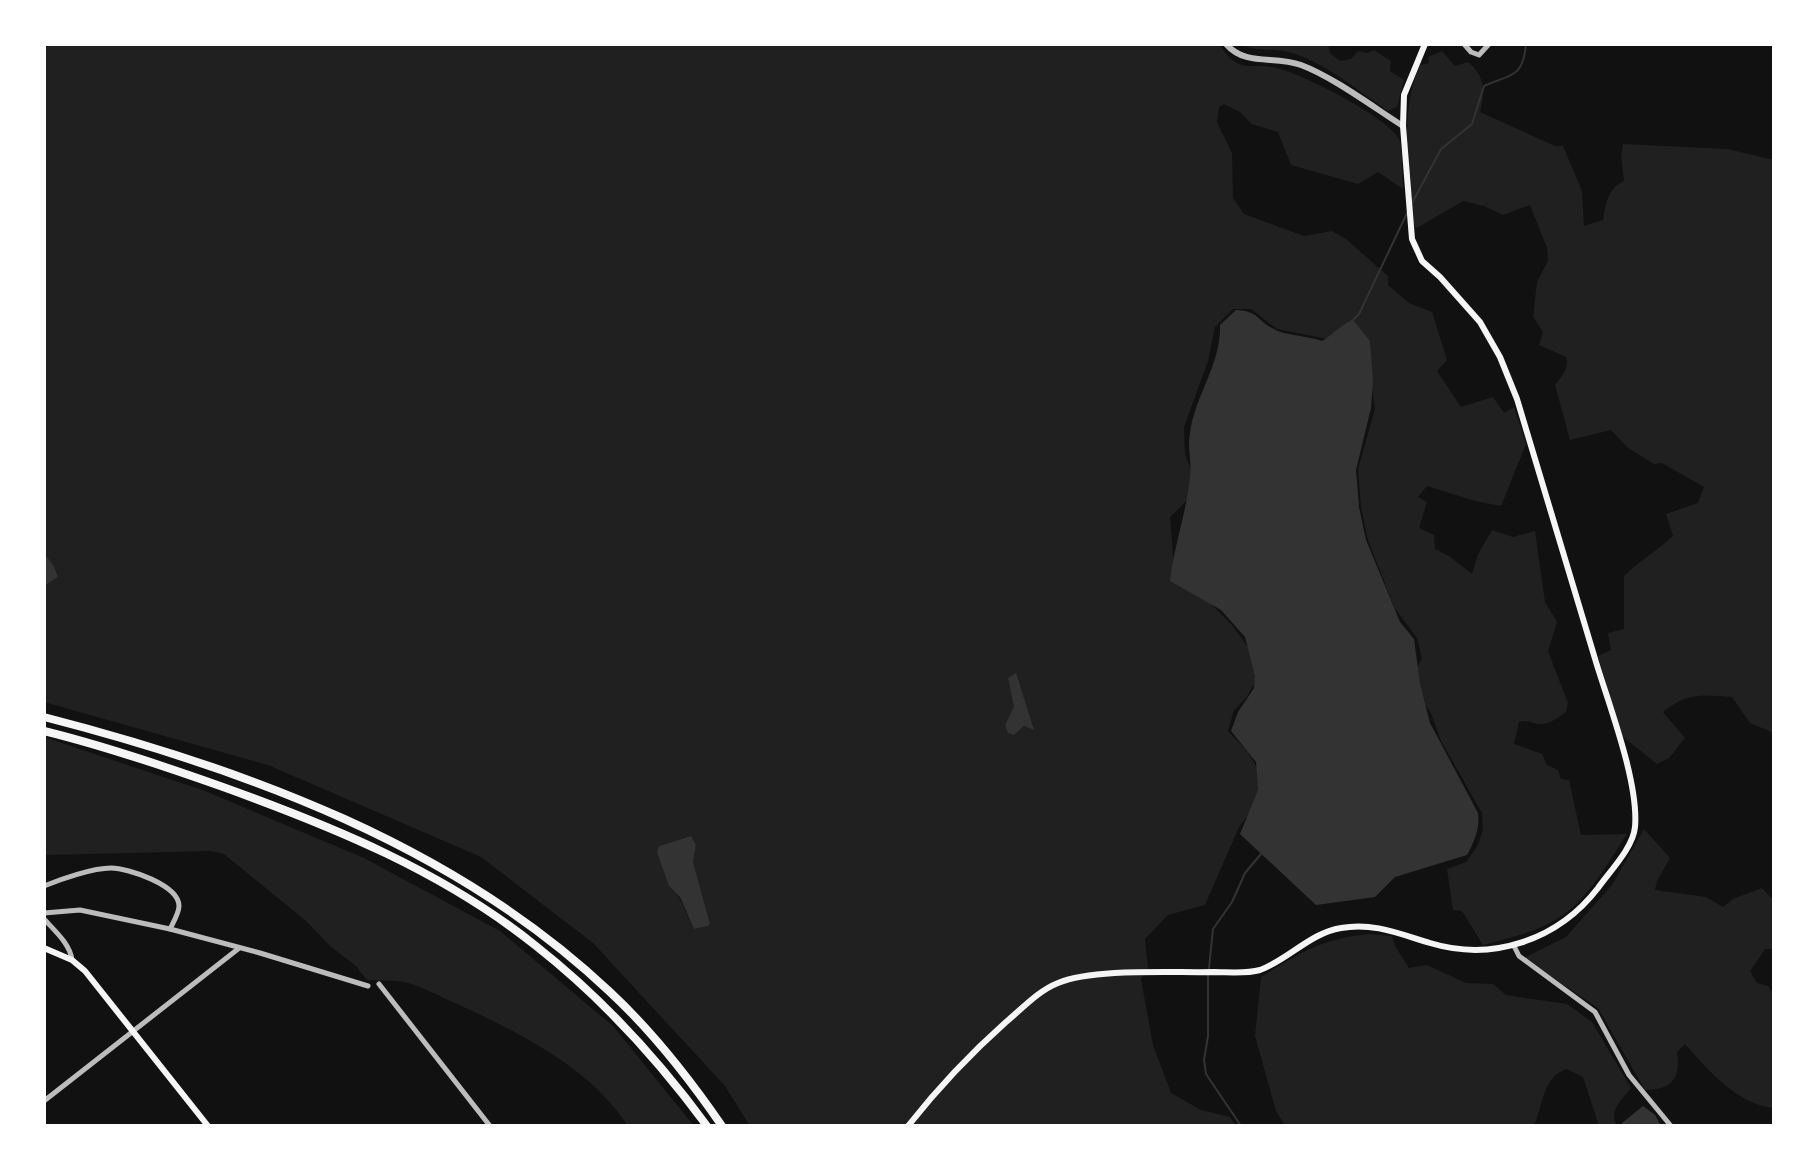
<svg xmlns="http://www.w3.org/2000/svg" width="1818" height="1170" font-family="Barlow,sans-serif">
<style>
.green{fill:#202020;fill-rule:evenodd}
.water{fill:#333}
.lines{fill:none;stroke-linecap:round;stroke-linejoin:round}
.stream{stroke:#333;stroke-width:2}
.minor{stroke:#bcbcbc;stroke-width:5}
.tertiary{stroke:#bcbcbc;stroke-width:6}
.secondary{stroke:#f5f5f5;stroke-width:6}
.motorway{stroke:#f5f5f5;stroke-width:8}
</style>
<rect width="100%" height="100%" fill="#111"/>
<g class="green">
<path d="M44,44H1219C1241,77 1248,61 1277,68C1302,74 1388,117 1399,139C1403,149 1402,177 1403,189L1378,172L1358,184L1291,165L1278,132L1252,124L1240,112L1224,104L1219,107L1217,122L1232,153L1233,198L1244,214L1304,236L1332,231L1346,239L1388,276V285L1409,303L1432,312L1447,360L1437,371L1461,407L1493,397L1504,413L1514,407L1526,444L1501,506L1475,501L1427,486L1418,497L1427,502L1419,528L1434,535L1435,549L1449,556L1472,574L1478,554L1492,530L1513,537L1535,531L1545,602L1557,622L1548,651L1568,703L1566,712C1559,717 1549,725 1540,724C1531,724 1529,719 1519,722L1514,744L1542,754L1547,765L1558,770L1561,779L1569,780L1581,835L1627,834C1608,862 1589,899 1560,917C1538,932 1509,938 1483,945L1462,911L1453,910L1447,869L1466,862L1478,845L1483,829L1482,813L1441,741L1431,713L1420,697L1413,676L1422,658L1417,638L1394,607L1368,540L1361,507L1358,469L1375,409L1368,359L1333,340L1277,329L1251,309H1233L1215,327L1208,361L1184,427L1185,454L1195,480L1194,494L1170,517L1174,567L1232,625L1255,657L1257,679L1246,698L1234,710L1228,731C1251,755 1259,762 1262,797L1239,827L1205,905L1168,915L1145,939L1148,968L1141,979L1153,1045L1171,1093L1201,1110L1230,1117L1236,1126H750L725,1086L593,943L481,857L268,765L44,702V586L58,577L54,566L44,553ZM1014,706L1024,726L1014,735L1005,725ZM691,836L696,845L693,862L710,922L708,926L694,929L679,897L669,886L659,846Z"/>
<path d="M1238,44H1328L1330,53L1340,61L1351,59L1358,51L1367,53L1374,50L1391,61L1390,71L1404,80L1397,107L1388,111C1360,92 1322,60 1288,52C1270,48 1259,52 1238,44Z"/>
<path d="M1442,51L1455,66L1468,62C1485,76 1485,92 1480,112L1555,146H1563L1582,191L1584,226L1603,220C1606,203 1608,188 1624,181L1621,156L1623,144L1727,149L1774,160V733L1750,723L1732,697C1701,695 1688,692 1663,712L1685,738L1669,758L1657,764L1622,736L1598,656L1611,650L1608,633L1624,629V576C1639,561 1657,551 1673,536L1666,514L1698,503L1704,487L1662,463L1654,464L1628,448L1611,430L1570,440L1555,385C1561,377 1570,368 1566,357L1539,345L1543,332L1533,317L1537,282L1548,261L1547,248L1530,205L1503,215L1484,206L1463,201L1417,228L1414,226C1408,176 1399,111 1420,65L1429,63L1428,57Z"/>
<path d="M44,737L205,791L364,858L500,931L613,1026L694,1126H628C589,1066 517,1032 455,1003C438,996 422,986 404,982C392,980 379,981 367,980L356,966L330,946L306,921L224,854L211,851L44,855Z"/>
<path d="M1644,829L1670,858L1657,881L1655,890L1706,897L1723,907L1733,899L1762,888L1774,901V949H1765L1750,971L1757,983L1768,986L1774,996V1108C1738,1105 1708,1070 1685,1044L1677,1052C1681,1078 1672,1090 1645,1090L1598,1008L1524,958L1566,937L1612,885Z"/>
<path d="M1370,934L1392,936L1395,946L1409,968L1427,965L1466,983L1493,984L1506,995L1567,1004L1592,1022L1631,1088C1622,1100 1608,1110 1617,1126H1599L1583,1077L1567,1069C1543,1076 1543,1105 1534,1126H1285L1276,1111L1255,1036L1261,977C1302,952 1320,939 1370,934Z"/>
</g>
<g class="water">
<path d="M1236,310C1260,311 1257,322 1276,330C1285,335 1308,336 1322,341C1334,334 1340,325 1353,320L1370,341L1373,381L1371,408L1356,470L1359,507L1366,540L1400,622L1414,639L1420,684L1430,723L1478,813C1480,829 1474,842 1467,855L1395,877L1375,897L1316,905L1240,834L1258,790L1256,762L1231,731L1238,712L1254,688L1255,676L1245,637L1221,610L1170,581C1174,545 1187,511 1190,476C1192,462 1187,447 1190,433C1195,395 1221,365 1220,325Z"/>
<polygon points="44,553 54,566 58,577 44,586"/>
<polygon points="1016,673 1034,730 1024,726 1014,735 1008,733 1005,725 1014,706 1008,678"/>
<polygon points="691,836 696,845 693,862 710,923 708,926 694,929 680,897 669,886 657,852 659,846"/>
<polygon points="1643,1106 1655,1115 1661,1126 1623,1126 1622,1123"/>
</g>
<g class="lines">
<g class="stream">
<path d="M1411,205L1441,149L1472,124L1484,86C1510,74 1523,79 1526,44"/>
<polyline points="1351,322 1359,314 1408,211"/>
<polyline points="1209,968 1213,929 1232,902 1245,873 1261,854"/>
<polyline points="1208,975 1208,1036 1204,1060 1206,1074 1241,1126"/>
</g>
<g class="minor">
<polyline points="1464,44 1471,52 1479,55 1489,44"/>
<path d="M44,886C61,879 93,868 111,868C128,868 179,885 179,906C179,913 173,923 170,929"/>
<polyline points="44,913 80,910 170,929 260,953 368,986"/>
<path d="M44,919C55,931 70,944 72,960"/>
<polyline points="1514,946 1519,956 1595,1012 1629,1075 1671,1126"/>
<polyline points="379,984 490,1126"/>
<polyline points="44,1101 238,949"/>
</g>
<path class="tertiary" d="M1226,44C1246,67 1274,55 1301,65C1333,77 1373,107 1403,126"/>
<g class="secondary">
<polyline points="44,948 72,960 85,971 208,1126"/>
<path d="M908,1126C938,1088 970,1054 1006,1022C1023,1008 1038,991 1058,983C1095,968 1172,973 1214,972C1228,972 1246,974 1260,970C1288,960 1310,933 1341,928C1373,922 1400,934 1430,943C1493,962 1558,940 1598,888C1610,871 1633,848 1635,827C1639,783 1609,705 1596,662C1569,575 1543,487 1517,399L1500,357L1480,322L1440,277L1422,261L1412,239L1403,126L1404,95L1425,44"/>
</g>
<g class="motorway">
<path d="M44,717C246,769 456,846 610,992C653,1032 689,1078 722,1126"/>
<path d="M44,731C105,746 164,766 223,787C334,827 444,872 536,946C602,998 657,1058 707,1126"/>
</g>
</g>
<rect width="1818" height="1170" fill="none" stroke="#ffffff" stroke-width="92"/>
</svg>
